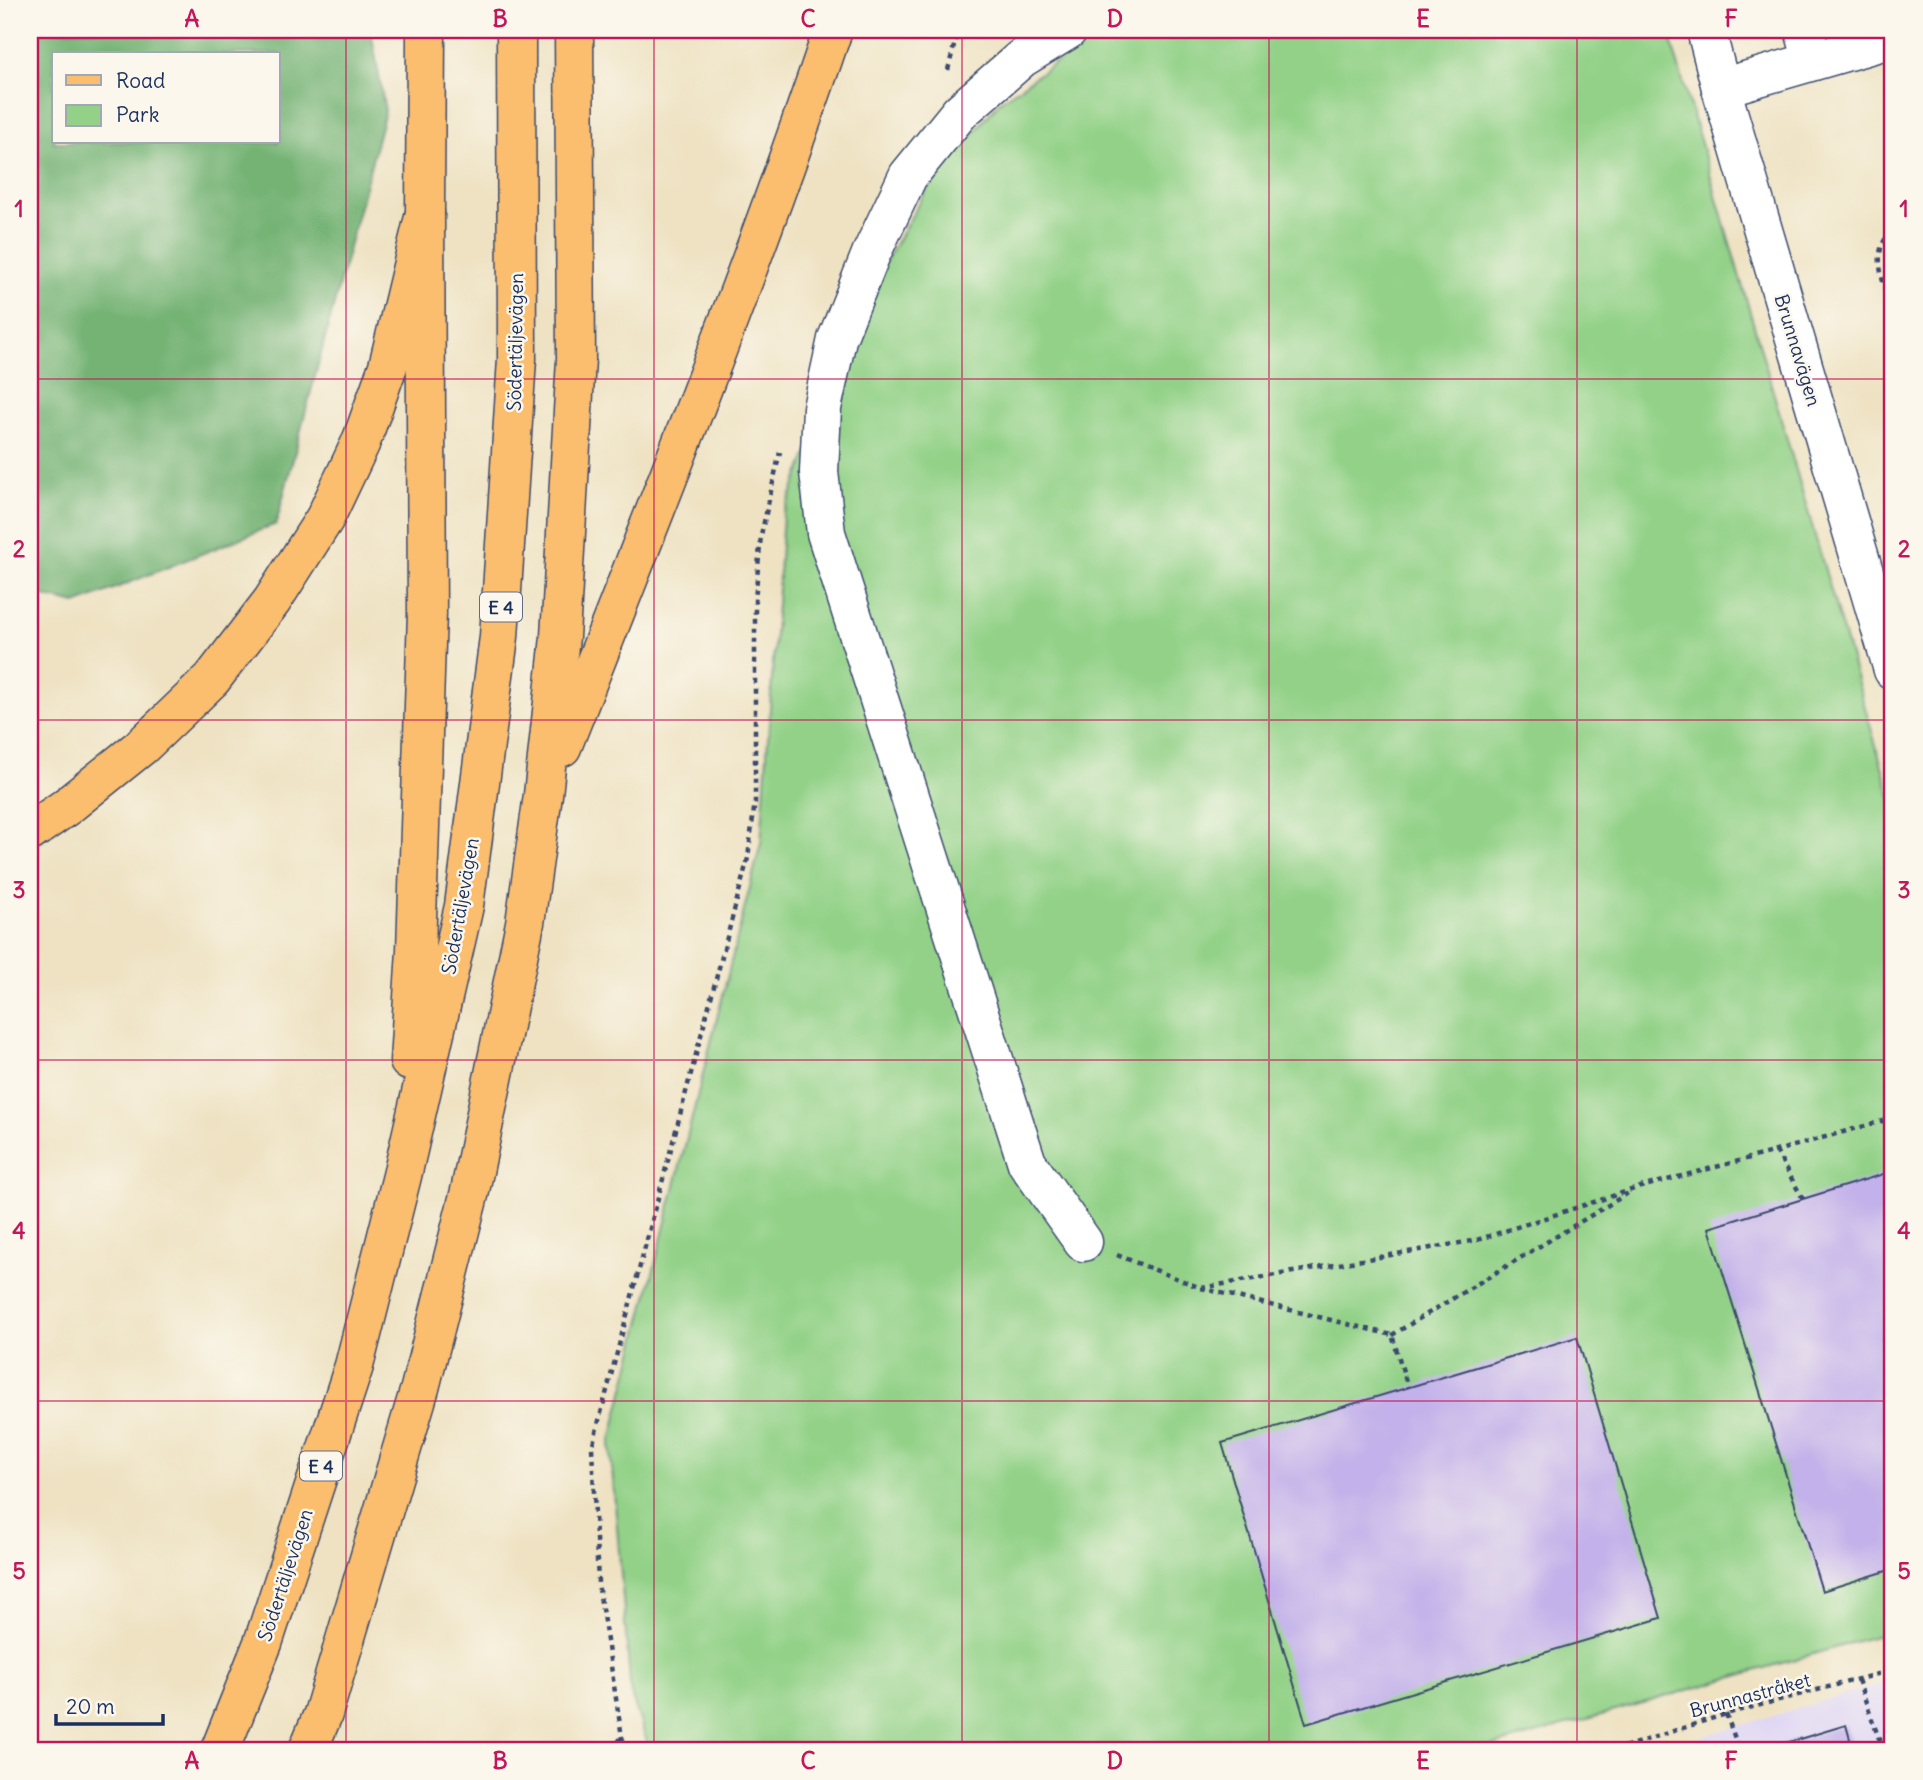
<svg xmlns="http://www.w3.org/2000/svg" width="1923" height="1780" font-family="Delius,sans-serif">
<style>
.built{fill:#ded5f5}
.green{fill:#92d187;stroke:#568072;stroke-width:2}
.forest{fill:#75b374;stroke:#487169;stroke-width:2;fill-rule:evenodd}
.building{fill:#c2b1ea}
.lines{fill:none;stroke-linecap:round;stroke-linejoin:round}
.minor-casing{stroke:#3b4a6d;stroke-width:41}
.major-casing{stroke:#3b4a6d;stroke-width:41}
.highway-casing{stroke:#3b4a6d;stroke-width:41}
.path{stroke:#3b4a6d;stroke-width:4.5;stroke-dasharray:5 5;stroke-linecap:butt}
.minor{stroke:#fff;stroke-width:38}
.major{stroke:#fbbd6e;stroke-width:38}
.highway{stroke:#fbbd6e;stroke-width:38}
.grid{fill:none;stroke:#c2185b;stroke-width:2;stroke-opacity:0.55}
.labels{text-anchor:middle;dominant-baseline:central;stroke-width:5;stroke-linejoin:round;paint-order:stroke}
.shield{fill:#fbf7ec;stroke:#5e6b89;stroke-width:2}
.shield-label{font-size:18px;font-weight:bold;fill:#1b2f5e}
.street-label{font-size:19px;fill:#1b2f5e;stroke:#fbf7ec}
.neatline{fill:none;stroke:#c2185b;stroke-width:2.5}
.grid-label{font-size:23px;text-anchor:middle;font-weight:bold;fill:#c2185b}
</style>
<rect width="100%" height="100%" fill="#fbf7ec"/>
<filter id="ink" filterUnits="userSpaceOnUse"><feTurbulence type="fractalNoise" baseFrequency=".0143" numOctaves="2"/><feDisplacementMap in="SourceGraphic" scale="14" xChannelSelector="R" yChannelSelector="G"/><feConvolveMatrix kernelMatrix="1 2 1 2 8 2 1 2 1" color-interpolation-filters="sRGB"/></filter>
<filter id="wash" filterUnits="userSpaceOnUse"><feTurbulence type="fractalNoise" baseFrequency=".00686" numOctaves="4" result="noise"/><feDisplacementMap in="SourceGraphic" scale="28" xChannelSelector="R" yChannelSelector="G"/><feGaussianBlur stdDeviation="1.57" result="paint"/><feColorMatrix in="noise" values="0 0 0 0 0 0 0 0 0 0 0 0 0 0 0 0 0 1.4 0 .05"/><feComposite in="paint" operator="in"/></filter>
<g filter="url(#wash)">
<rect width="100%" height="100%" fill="#eee2c2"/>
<polygon class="built" points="1893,1680 1893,1750 1658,1750"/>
<polygon class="green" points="1116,30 1668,30 1893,804 1893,1631 1480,1750 650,1750 631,1694 610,1444 761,843 783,515 882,268 927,189 1000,101 1084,43"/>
<path class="forest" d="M30,30H371L385,111L276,524L76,604L30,593ZM54,54H278V142H54Z"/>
<g id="blocks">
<g class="building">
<polygon points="1893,1171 1893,1569 1822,1591 1709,1228"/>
<polygon points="1577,1337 1661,1618 1306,1724 1222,1443"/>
<polygon points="1846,1725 1853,1750 1763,1750"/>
</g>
</g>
</g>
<g filter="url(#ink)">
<use href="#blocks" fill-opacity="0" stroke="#3b4a6d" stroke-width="2"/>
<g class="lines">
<g class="minor-casing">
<g id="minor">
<polyline points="1068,30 1022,58 960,112 908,176 871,254 837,339 822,408 819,472 826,533 1027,1163 1083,1242"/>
<polyline points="1706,30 1721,88 1893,670"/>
<polyline points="1804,30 1813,61"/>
<polyline points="1721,88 1893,38"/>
</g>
</g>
<g class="major-casing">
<polyline id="major" points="30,832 66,807 142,746 212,679 272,601 325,518 361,442 388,366 425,213 426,30"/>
</g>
<g class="highway-casing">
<g id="highway">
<path d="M562,747C656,509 751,272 833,30"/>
<polyline points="409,1061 416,950 427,613 425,213"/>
<polyline points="220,1750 263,1643 354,1366 402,1176 464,906 499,637 517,359 516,30"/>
<polyline points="308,1750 323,1714 420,1388 470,1191 525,923 543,795 560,637 576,359 574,30"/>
</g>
</g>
<g class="path">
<polyline points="948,70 958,30"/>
<path d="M1893,232C1867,248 1886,291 1893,313"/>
<polyline points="1776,1151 1803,1199"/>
<polyline points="1117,1255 1201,1288 1392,1335 1408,1388"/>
<polyline points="1201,1288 1477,1240 1637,1188 1776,1151 1893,1118"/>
<polyline points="1392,1335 1630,1192"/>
<polyline points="1858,1680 1883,1750"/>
<polyline points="1726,1714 1737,1744 1737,1750"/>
<polyline points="612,1750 621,1738"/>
<polyline points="627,1750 622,1737 598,1583 592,1447 748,858 755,801 755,600 761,535 780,452"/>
<polyline points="1615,1750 1726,1714 1893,1670"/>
</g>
<use href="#minor" class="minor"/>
<use href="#major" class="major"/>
<use href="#highway" class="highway"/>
</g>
</g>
<path class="grid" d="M346,30V1750M654,30V1750M962,30V1750M1269,30V1750M1577,30V1750M30,379H1893M30,720H1893M30,1060H1893M30,1401H1893"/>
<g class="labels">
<g class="shield">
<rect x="480" y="592.5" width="42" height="29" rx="5"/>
<rect x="300" y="1451.5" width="42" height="29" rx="5"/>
</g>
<g class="shield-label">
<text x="501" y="607">E 4</text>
<text x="321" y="1466">E 4</text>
</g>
<g class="street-label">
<text transform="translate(515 342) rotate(-89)">Södertäljevägen</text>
<text transform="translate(1798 350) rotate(73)">Brunnavägen</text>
<text transform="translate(460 906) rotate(-80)">Södertäljevägen</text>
<text transform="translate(285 1575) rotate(-72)">Södertäljevägen</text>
<text transform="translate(1750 1695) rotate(-15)">Brunnastråket</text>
</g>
</g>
<rect width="1923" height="1780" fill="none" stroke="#fbf7ec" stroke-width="77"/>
<rect x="52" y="52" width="228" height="91" fill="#fbf7ec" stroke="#a1a7b3" stroke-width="2"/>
<rect x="66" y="75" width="35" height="10" fill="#fbbd6e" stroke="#a1a7b3" stroke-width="2"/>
<text x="116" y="88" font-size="21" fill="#1b2f5e">Road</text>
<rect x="66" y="105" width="35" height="21" fill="#92d187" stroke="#a1a7b3" stroke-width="2"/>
<text x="116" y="122" font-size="21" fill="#1b2f5e">Park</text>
<path d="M56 1714v10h107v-10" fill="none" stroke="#1b2f5e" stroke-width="3.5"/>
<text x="66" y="1714" font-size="21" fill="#1b2f5e" stroke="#fbf7ec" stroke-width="5" paint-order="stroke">20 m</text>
<rect x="38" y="38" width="1846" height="1704" class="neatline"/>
<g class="grid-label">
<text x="192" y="27">A</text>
<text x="500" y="27">B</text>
<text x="808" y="27">C</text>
<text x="1115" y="27">D</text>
<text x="1423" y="27">E</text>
<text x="1731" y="27">F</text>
<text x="19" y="217">1</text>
<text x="1904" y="217">1</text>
<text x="19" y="557">2</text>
<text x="1904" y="557">2</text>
<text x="19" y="898">3</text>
<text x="1904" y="898">3</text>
<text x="19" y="1239">4</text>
<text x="1904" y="1239">4</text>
<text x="19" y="1579">5</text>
<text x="1904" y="1579">5</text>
<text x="192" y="1769">A</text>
<text x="500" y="1769">B</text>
<text x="808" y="1769">C</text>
<text x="1115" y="1769">D</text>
<text x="1423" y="1769">E</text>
<text x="1731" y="1769">F</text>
</g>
</svg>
